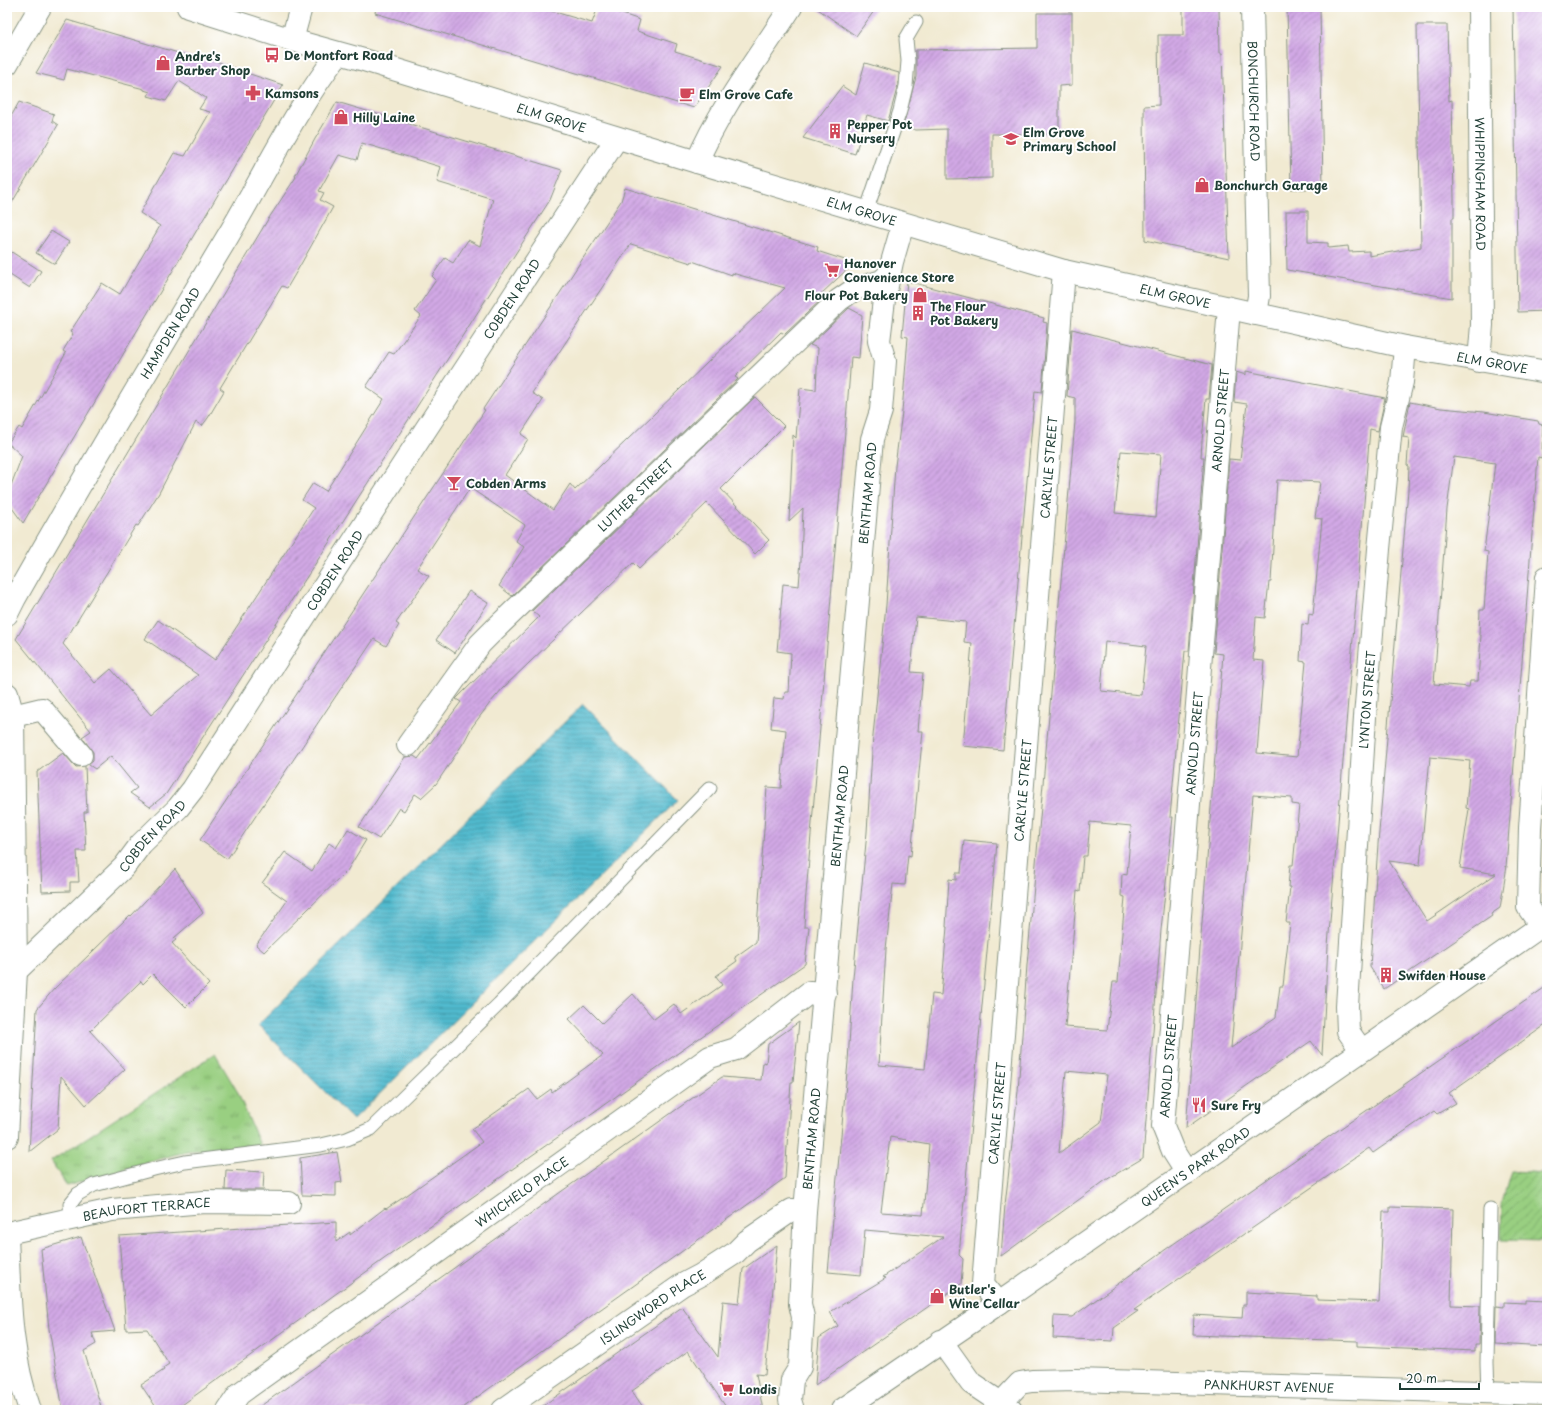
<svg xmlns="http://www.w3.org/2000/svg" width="1554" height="1417" font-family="'Playpen Sans',sans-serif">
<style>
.park{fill:url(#park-tufts);stroke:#5c865a}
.garden{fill:url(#garden-furrows);stroke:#5c865a}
.water{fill:url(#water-rules);stroke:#387c81}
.building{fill:url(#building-hatch);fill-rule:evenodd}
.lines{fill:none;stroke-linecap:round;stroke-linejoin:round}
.service-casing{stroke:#889483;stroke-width:15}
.minor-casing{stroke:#889483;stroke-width:24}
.tertiary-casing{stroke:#889483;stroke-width:24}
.service{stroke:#fff;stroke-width:13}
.minor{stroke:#fff;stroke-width:22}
.tertiary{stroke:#fff;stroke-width:22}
.labels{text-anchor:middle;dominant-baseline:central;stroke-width:4;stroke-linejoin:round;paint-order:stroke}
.poi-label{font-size:12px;font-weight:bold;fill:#1f3d34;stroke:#fff;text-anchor:start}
.street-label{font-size:12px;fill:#1f3d34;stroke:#fff}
</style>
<defs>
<pattern id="park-tufts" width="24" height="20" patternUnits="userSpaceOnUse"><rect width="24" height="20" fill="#99cf81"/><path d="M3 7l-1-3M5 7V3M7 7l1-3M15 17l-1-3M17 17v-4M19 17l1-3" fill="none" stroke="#7ca96a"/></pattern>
<pattern id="garden-furrows" width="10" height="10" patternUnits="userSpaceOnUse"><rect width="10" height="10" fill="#99cf81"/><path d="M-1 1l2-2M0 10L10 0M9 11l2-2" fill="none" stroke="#7ca96a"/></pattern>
<pattern id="water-rules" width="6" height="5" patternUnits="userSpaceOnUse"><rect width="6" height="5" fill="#51bace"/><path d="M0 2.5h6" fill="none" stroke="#4398a8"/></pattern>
<pattern id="building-hatch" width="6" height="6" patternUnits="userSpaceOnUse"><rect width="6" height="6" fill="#d1a8e5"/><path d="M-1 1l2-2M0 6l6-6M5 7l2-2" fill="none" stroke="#a98aba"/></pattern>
</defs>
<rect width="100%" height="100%" fill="#fff"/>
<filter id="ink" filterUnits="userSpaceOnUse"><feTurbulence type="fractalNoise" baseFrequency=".025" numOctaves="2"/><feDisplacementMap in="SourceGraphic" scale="8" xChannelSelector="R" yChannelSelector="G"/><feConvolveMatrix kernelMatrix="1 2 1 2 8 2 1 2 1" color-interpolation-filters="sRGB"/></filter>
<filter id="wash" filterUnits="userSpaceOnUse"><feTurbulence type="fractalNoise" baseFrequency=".012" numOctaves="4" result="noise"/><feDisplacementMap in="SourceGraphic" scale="16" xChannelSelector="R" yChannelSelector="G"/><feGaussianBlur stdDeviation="0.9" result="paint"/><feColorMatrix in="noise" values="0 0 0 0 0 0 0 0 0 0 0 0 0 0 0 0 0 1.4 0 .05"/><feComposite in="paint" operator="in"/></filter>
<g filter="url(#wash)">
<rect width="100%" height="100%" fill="#f1ead2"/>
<polygon class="park" points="215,1054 237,1091 260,1145 187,1151 67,1186 51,1161"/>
<polygon class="garden" points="1511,1171 1547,1173 1547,1241 1501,1240 1502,1202"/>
<polygon class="water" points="583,704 678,800 353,1120 258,1025"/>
<g id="blocks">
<g class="building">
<polygon points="376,7 538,7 592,23 598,7 602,7 640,20 637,31 677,44 675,51 723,66 694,108 375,13"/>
<polygon points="815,7 877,7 856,36"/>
<polygon points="1183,7 1219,7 1220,53 1222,53 1229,258 1145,240 1144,106 1159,105 1158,35 1183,35"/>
<polygon points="1287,7 1320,7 1323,189 1291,189"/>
<polygon points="1513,7 1547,7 1547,311 1518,312"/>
<polygon points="1037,13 1072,13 1072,85 1059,86 1059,134 992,134 992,178 947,179 947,129 916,130 903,126 916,77 916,50 1037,48"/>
<polygon points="67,20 202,60 203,56 247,73 283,85 23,523 7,501 7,492 10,488 22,456 8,443 19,427 22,429 66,353 63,351 73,334 70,332 102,283 120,294 160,226 140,213 174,153 185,156 210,112 199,109 206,98 179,81 166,101 148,96 150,92 144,90 144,89 67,69 64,80 36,73"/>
<polygon points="1417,25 1447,25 1449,101 1452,100 1454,198 1454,218 1452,218 1452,298 1287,270 1286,211 1308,211 1308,242 1328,243 1328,248 1348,246 1349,252 1369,251 1369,256 1421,247"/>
<polygon points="865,63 899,73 898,85 888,121 867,115 855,154 803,138 842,86 856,95"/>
<polygon points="19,102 54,114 52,121 58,125 7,211 7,124"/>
<path d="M337,102L562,170L550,200L369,481L166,794L150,807L130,793L137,788L111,756L95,769L89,765L93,760V752L82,737L91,731L16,639L267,221L296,177L295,176L315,139ZM362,143L441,167L437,182L493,199L480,246L468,240L453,263L445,258L432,276L436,280L415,311L421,316L394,354L389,352L366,387L384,399L326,491L313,483L302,500L314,508L215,660L158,620L145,639L198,675L151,715L111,669L95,683L63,644L136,525L138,526L159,493L196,422L202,426L208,418L224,391L220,388L282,286L287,288L301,264L333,207L320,200L324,193L319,191L339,155L357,160Z"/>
<path d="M625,188L818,247L817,251L854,263L821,294L825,296L785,334L781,332L735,377L738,379L512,596L499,586L524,547L516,541L525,525L470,488L417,569L429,576L396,623L399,625L386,646L374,639L227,859L200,840L485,410L483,409L621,201ZM631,244L691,263L692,261L732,275V273L785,288L575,490L570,484L553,510L505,475L528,439L521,434L543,400L532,393Z"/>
<polygon points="51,231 69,242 55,264 36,253"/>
<polygon points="7,249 41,271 30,288 7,273"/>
<path d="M907,281L1044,318L1043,322L1047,323L1042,392L1035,391L1003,750L963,746L972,643L964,642L966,622L916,617L911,672L923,673L918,731H923L911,856L908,855L905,885L893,884L886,949L879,1065L925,1069L932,994L941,995L947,927H946L949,879L956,880V873H961L964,840L997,843L959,1255L963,1259L961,1284L815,1385L819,1338L838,1326L830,1312L886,1278L883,1277L943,1237L865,1230L861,1275L828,1272L848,1062L853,978L867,832L873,736L886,605L895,466L902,412L908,337L902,336ZM890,1137L929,1144L923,1215L881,1212Z"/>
<polygon points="849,308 862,315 859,358 851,357 849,384 805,906 804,927 809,927 805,964 384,1259 175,1410 158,1410 141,1385 164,1370 163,1368 169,1364 147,1329 126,1330 119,1236 336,1222 336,1242 350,1232 350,1235 385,1208 386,1209 407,1195 482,1142 472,1129 529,1089 537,1099 551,1089 552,1092 603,1055 569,1019 584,1005 602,1023 633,994 654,1019 674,1004 681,1014 722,985 716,976 737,961 735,957 756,942 767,787 781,788 786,730 771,728 774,698 784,699 785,692 789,692 791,653 777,651 783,584 799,586 801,560 803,508 789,521 793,435 796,438 800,388 816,390 818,348 810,345"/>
<path d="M1072,329L1212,365L1209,399H1206L1202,441L1201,457H1204L1189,651H1185L1170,817H1173L1161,930L1143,1158L1106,1180L1001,1256L1005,1205L1018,1091L1027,965L1075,422V398L1067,396ZM1121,451L1161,454L1156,517L1115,513ZM1105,641L1146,646L1141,695L1101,691ZM1090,822L1131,826L1127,875L1122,874L1121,896L1125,897L1118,982H1113L1107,1030L1065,1027L1077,891L1080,892L1083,856H1087ZM1066,1071L1107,1075L1101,1122L1059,1153Z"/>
<path d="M1246,371L1385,398L1378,431L1370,429L1328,946L1322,1055L1311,1041L1186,1128L1223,654L1214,653L1229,459L1240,460L1247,404L1234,402L1236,372L1246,375ZM1277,480L1320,482L1315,518L1322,519L1313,615L1309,614L1308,625L1302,624L1300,661L1306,662L1297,757L1257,753L1264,661L1253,660L1256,617L1265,618L1269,582H1271ZM1253,795L1292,798V804L1299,805L1293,865H1290L1288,887H1290L1286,923H1290L1283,986H1280L1276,1017L1231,1048Z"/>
<polygon points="755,397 784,426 721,489 769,540 755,554 707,503 639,569 633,563 503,688 490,703 472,727 464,742 436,784 421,798 415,794 404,811 399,808 379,839 359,827 405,757 414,756 418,759 461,702 456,699 458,697 539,617 532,611"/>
<path d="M1410,402L1441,408L1484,412L1538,421L1539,424L1543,425L1542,458L1538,457L1506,867L1507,866L1500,908L1491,914L1492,916L1384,989L1370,967L1378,844L1408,490L1409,466L1407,465L1409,438L1403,437ZM1454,457L1495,463L1484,551L1488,552L1486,582L1484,610H1480L1479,635H1481L1478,681H1470L1469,687L1434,684L1447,509ZM1430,757L1470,761L1466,808L1469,809L1460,868L1496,874L1427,921L1389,861L1420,865Z"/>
<polygon points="469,591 488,603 455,653 436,640"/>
<polygon points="63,753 76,767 85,766 87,812 84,812 86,851 77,851 79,882 70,882 70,891 42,892 37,772"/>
<polygon points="348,829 366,840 347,871 264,952 256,945 287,901 262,883 285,852 312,871 329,843 336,848"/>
<polygon points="175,869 203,913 174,938 176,940 172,943 209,984 186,1007 153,974 143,984 141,981 90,1031 125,1069 86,1105 61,1076 58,1129 29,1152 37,1009 54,989 130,915 131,916"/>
<polygon points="1547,986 1547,1024 1449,1093 1456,1103 1437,1114 1434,1111 1373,1153 1369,1148 1193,1269 1134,1310 1138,1311 1114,1328 1113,1341 1053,1338 1054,1316 1072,1317 1169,1247"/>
<polygon points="799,1022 793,1082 791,1082 785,1178 459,1410 255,1410 722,1077 761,1080 763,1062 766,1063 768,1044"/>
<polygon points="337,1152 342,1182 336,1183 336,1196 302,1195 300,1158"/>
<polygon points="226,1170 264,1172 263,1190 225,1190"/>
<polygon points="1390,1207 1453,1209 1451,1305 1480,1306 1479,1344 1475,1344 1475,1351 1357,1346 1357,1341 1193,1335 1194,1315 1242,1318 1243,1305 1246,1305 1246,1292 1317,1296 1317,1300 1379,1302 1383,1212 1390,1212"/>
<polygon points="81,1237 115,1331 92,1333 96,1344 84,1351 102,1410 63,1410 49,1329 41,1249"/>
<polygon points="777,1245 765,1375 756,1374 763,1410 728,1410 688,1351 632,1391 645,1410 537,1410 682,1307 718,1357 723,1301 739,1303 743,1269"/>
<polygon points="1525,1300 1547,1301 1546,1347 1495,1344 1496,1306 1504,1307 1504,1302 1525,1303"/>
</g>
</g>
</g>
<g filter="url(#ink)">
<use href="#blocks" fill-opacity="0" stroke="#889483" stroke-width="1"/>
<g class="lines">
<g class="service-casing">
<g id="service">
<polyline points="866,212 900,111 906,86 908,61 906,39 916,22"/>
<polyline points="71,1218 70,1204 78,1194 94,1185 154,1169 185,1162 321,1145 347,1139 371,1129 499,1004 710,788"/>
<polyline points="1488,1393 1487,1363 1490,1209"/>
</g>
</g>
<g class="minor-casing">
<g id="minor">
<path id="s1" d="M1252,7L1259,296L1256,314"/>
<path id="s2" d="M1479,7L1482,325L1479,361"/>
<polyline points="292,40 301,7"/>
<polyline points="7,64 40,7"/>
<path d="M697,162C720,107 759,57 791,7"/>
<path id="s3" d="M7,614L15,598C84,476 156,356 228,236C264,175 295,110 338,54"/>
<polyline points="7,694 13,716 16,971 7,1137"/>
<polyline points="13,716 42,709 81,755"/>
<path id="s4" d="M408,745L480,644L495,629L839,300L855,289L882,281L889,274"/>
<polyline points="1541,926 1528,907 1530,828 1547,577"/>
<path id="s5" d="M16,971L124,867L141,844L178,808L193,789L426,429L617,138"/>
<path id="s6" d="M1361,1050L1348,1031L1347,1006L1365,717L1379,549L1391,427L1402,382L1405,347"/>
<path id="s7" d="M1187,1173L1173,1151L1163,1126L1229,308"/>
<path id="s8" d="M7,1233L112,1210L204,1202L289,1203"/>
<path d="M7,1236C10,1298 9,1350 30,1410"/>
<path id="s9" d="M999,1303L983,1284L1064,271"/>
<polyline points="941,1341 971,1383 1011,1410"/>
<path id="s10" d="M1001,1403L1020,1383L1032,1381L1076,1380L1547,1394"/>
<path id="s11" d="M228,1410L239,1394L710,1057L736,1049L810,992L825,993"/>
<path id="s12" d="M503,1410L682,1285L701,1275L735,1253L747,1241L792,1210L805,1211"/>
<path id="s13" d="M793,1410L790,1400L792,1380L800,1367L801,1349L803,1317L800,1304L805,1211L872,439L881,411L885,361L879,341L884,300L892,262L903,224"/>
<path id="s14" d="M842,1410L999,1303L1547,922"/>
</g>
</g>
<g class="tertiary-casing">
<g id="tertiary">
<path id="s15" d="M188,7L292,40L364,60L697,162L1064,271L1405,347L1547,372"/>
</g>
</g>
<use href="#service" class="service"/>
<use href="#minor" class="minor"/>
<use href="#tertiary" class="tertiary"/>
</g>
</g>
<defs>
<g id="bus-bare" transform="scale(1.2)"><path d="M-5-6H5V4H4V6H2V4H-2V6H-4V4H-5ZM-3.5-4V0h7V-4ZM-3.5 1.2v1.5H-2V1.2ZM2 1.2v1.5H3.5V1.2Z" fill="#d1495b" stroke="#fff" stroke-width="2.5" paint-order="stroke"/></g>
<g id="shop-bare" transform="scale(1.2)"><path d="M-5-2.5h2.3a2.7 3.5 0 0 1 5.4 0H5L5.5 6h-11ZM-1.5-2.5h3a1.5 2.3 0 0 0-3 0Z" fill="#d1495b" stroke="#fff" stroke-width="2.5" paint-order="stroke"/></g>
<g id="pharmacy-bare" transform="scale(1.2)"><path d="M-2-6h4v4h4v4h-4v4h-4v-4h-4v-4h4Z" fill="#d1495b" stroke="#fff" stroke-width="2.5" paint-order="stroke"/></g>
<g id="cafe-bare" transform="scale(1.2)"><path d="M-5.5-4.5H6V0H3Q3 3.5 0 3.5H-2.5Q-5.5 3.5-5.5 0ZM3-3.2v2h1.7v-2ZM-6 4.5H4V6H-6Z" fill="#d1495b" stroke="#fff" stroke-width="2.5" paint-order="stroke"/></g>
<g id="building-bare" transform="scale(1.2)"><path d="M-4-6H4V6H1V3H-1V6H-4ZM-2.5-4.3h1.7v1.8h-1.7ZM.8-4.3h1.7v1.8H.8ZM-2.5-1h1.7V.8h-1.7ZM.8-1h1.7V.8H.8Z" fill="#d1495b" stroke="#fff" stroke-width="2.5" paint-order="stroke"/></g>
<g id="school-bare" transform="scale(1.2)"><path d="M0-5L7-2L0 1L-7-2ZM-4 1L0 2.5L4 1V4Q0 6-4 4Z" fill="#d1495b" stroke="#fff" stroke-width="2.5" paint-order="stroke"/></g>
<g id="supermarket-bare" transform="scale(1.2)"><path d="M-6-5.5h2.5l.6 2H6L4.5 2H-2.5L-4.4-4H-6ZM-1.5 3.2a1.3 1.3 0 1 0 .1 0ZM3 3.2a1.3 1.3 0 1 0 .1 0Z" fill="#d1495b" stroke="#fff" stroke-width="2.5" paint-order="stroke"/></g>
<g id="bar-bare" transform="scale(1.2)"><path d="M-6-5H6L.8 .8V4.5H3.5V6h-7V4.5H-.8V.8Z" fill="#d1495b" stroke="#fff" stroke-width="2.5" paint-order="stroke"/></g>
<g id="restaurant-bare" transform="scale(1.2)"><path d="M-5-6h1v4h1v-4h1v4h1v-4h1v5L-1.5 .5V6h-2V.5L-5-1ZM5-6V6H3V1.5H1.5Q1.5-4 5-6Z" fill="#d1495b" stroke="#fff" stroke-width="2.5" paint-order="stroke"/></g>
</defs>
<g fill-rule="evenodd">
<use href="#bus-bare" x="272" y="55"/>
<use href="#shop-bare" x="163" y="63"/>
<use href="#pharmacy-bare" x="253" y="93"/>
<use href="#cafe-bare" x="687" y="94"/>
<use href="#shop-bare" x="341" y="117"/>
<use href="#building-bare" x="835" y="131"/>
<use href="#school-bare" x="1011" y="139"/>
<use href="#shop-bare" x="1202" y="185"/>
<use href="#supermarket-bare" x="832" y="270"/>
<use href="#shop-bare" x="920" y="295"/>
<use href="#building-bare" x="918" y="313"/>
<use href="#bar-bare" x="454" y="483"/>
<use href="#building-bare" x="1386" y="975"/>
<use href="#restaurant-bare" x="1199" y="1105"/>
<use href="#shop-bare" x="937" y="1296"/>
<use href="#supermarket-bare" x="727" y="1389"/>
</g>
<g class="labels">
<g class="poi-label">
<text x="284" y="55">De Montfort Road</text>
<text x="175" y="56">Andre's<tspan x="175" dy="14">Barber Shop</tspan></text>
<text x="265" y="93">Kamsons</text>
<text x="699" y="94">Elm Grove Cafe</text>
<text x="353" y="117">Hilly Laine</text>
<text x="847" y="124">Pepper Pot<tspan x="847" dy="14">Nursery</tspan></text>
<text x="1023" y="132">Elm Grove<tspan x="1023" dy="14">Primary School</tspan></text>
<text x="1214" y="185">Bonchurch Garage</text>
<text x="844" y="263">Hanover<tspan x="844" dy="14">Convenience Store</tspan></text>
<text x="908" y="295" text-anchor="end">Flour Pot Bakery</text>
<text x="930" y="306">The Flour<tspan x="930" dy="14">Pot Bakery</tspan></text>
<text x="466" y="483">Cobden Arms</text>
<text x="1398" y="975">Swifden House</text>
<text x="1211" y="1105">Sure Fry</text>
<text x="949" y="1289">Butler's<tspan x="949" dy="14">Wine Cellar</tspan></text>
<text x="739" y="1389">Londis</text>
</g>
<g class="street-label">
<text stroke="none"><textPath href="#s1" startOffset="94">BONCHURCH ROAD</textPath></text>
<text stroke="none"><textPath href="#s15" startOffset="380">ELM GROVE</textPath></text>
<text stroke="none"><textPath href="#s2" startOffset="177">WHIPPINGHAM ROAD</textPath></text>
<text stroke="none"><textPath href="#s15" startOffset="704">ELM GROVE</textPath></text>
<text stroke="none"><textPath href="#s15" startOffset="1029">ELM GROVE</textPath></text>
<text stroke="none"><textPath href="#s5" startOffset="839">COBDEN ROAD</textPath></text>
<text stroke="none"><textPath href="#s3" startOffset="325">HAMPDEN ROAD</textPath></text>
<text stroke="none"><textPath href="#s15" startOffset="1353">ELM GROVE</textPath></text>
<text stroke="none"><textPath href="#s7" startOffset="761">ARNOLD STREET</textPath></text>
<text stroke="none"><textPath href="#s9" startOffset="844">CARLYLE STREET</textPath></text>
<text stroke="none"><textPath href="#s13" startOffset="923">BENTHAM ROAD</textPath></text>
<text stroke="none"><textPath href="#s4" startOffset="339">LUTHER STREET</textPath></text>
<text stroke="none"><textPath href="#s5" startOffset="515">COBDEN ROAD</textPath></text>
<text stroke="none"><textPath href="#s6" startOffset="355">LYNTON STREET</textPath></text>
<text stroke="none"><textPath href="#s7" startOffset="437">ARNOLD STREET</textPath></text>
<text stroke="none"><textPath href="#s9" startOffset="520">CARLYLE STREET</textPath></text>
<text stroke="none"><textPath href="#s13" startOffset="599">BENTHAM ROAD</textPath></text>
<text stroke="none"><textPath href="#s5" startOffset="192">COBDEN ROAD</textPath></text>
<text stroke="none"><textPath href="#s7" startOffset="113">ARNOLD STREET</textPath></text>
<text stroke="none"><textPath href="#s9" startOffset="196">CARLYLE STREET</textPath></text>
<text stroke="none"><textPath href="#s13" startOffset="275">BENTHAM ROAD</textPath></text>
<text stroke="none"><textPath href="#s14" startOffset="429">QUEEN'S PARK ROAD</textPath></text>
<text stroke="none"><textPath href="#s11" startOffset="367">WHICHELO PLACE</textPath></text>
<text stroke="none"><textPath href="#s8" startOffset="142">BEAUFORT TERRACE</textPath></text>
<text stroke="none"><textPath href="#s12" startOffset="182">ISLINGWORD PLACE</textPath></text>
<text stroke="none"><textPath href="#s10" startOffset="277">PANKHURST AVENUE</textPath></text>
</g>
</g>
<rect width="1554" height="1417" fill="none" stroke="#fff" stroke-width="24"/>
<path d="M1400 1383v6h79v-6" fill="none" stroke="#1f3d34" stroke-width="2"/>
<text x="1406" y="1383" font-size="12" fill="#1f3d34" stroke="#ffffff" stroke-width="3" paint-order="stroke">20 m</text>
</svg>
